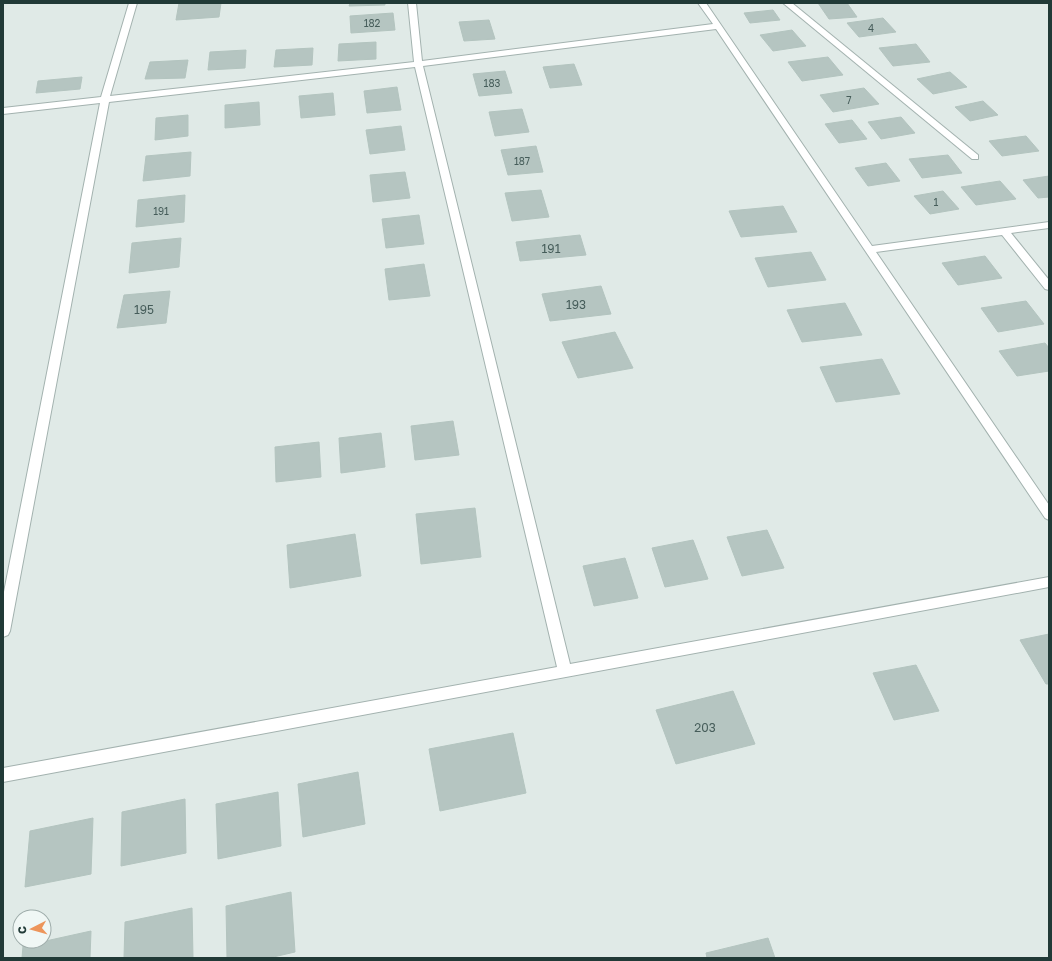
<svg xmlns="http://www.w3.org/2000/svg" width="1052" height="961" font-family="'Golos Text',sans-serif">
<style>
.building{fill:#b5c5c1;stroke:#b3c4bf}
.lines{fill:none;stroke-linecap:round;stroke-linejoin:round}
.minor-casing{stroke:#a3b2af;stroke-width:2}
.minor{fill:#fff;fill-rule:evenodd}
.labels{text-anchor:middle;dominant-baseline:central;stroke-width:3;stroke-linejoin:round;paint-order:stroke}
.far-number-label{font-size:10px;fill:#465d5a}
.number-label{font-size:12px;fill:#465d5a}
</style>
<rect width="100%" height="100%" fill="#e0eae7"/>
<g class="building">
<polygon points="179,3 221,3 219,17 176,20"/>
<polygon points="350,3 385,3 385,5 349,6"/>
<polygon points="818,3 847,3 857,17 829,19"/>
<polygon points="773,10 780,20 750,23 744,13"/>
<polygon points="393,13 395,30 351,33 350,16"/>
<polygon points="883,18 896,32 859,37 847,23"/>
<polygon points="489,20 495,39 464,41 459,22"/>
<polygon points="792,30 806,46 773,51 760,35"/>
<polygon points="376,42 376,59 338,61 339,44"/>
<polygon points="916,44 930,62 893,66 879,48"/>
<polygon points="313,48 312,65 274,67 276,50"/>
<polygon points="246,50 245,68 208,70 210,52"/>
<polygon points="828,57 843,75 802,81 788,62"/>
<polygon points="188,60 185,78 145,79 150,62"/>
<polygon points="574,64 582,85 550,88 543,67"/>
<polygon points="505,71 512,93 479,96 473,74"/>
<polygon points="950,72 967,87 933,94 917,79"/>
<polygon points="82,77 80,89 36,93 38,81"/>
<polygon points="397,87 401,110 367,113 364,91"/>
<polygon points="864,88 879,104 833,112 820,95"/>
<polygon points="333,93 335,115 301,118 299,96"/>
<polygon points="983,101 998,115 970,121 955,107"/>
<polygon points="259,102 260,125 225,128 225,105"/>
<polygon points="522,109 529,132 495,136 489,112"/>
<polygon points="188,115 188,136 155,140 156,118"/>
<polygon points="901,117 915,133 881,139 868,122"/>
<polygon points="852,120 867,139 839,143 825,124"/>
<polygon points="401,126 405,150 370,154 366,130"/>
<polygon points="1026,136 1039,151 1002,156 989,141"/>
<polygon points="536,146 543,172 508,175 501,150"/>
<polygon points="191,152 190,176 143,181 146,156"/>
<polygon points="948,155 962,173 922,178 909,159"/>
<polygon points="886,163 900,181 868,186 855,168"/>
<polygon points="405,172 410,198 373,202 370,175"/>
<polygon points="1049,176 1049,197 1038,198 1023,180"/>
<polygon points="1000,181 1016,199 976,205 961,187"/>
<polygon points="541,190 549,217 512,221 505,193"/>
<polygon points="943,191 959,209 930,214 914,196"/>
<polygon points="185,195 184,222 136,227 138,200"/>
<polygon points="783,206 797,232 741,237 729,211"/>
<polygon points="419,215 424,244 386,248 382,219"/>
<polygon points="580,235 586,255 520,261 516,242"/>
<polygon points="181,238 179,267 129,273 132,243"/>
<polygon points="811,252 826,280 768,287 755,258"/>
<polygon points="985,256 1002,278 958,285 942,263"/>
<polygon points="424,264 430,296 389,300 385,269"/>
<polygon points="601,286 611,314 550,321 542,294"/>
<polygon points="170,291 166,323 117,328 124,295"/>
<polygon points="1026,301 1044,324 998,332 981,308"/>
<polygon points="845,303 862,335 802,342 787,310"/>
<polygon points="615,332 633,368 578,378 562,342"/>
<polygon points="1045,343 1049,348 1049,371 1017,376 999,351"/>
<polygon points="882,359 900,394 836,402 820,367"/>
<polygon points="453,421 459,455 415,460 411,426"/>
<polygon points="381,433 385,467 341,473 339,438"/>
<polygon points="319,442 321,477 276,482 275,447"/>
<polygon points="475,508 481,557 421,564 416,514"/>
<polygon points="767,530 784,568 742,576 727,537"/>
<polygon points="355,534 361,576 290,588 287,545"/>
<polygon points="693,540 708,579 665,587 652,548"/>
<polygon points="625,558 638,598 594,606 583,566"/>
<polygon points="1049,634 1049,684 1046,684 1020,640"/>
<polygon points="916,665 939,711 894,720 873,673"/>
<polygon points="733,691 755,744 676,764 656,710"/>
<polygon points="513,733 526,793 440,811 429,749"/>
<polygon points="358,772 365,824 303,837 298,784"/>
<polygon points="278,792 281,846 218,859 216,804"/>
<polygon points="185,799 186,853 121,866 122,812"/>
<polygon points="93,818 91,874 25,887 30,831"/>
<polygon points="291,892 295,952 269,958 227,958 226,906"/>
<polygon points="192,908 193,958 124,958 125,922"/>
<polygon points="91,931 90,958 22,958 23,946"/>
<polygon points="768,938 775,958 707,958 706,953"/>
</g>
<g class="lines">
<g class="minor-casing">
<g id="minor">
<polygon points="129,3 137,3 110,96 414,62 408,3 416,3 422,61 713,24 698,3 706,3 872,246 1049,222 1049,228 1011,233 1049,280 1049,290 1045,289 1002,235 876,252 1049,505 1049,520 1045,518 716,29 423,66 570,664 1049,577 1049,587 3,782 3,768 557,667 415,67 109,102 10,631 8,635 3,637 3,597 100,103 3,114 3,108 101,97"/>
<polygon points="783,3 792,3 978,155 978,159 972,159"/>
</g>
</g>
<use href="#minor" class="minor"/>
</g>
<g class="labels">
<g class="far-number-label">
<text x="372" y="23">182</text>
<text x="871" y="28">4</text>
<text x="492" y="83">183</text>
<text x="849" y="100">7</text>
<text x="522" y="161">187</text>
<text x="936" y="202">1</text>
<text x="161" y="211">191</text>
</g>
<g class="number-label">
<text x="551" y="248">191</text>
<text x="576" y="304">193</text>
<text x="144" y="309">195</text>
<text x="705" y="727">203</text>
</g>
</g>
<rect width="1052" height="961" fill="none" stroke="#213a37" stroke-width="8"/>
<g transform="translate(32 929) rotate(264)"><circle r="19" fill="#f0f7f5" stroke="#9daba9"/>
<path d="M0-3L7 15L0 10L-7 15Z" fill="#ed955b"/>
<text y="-6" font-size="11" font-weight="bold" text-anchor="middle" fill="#213a37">С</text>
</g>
</svg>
